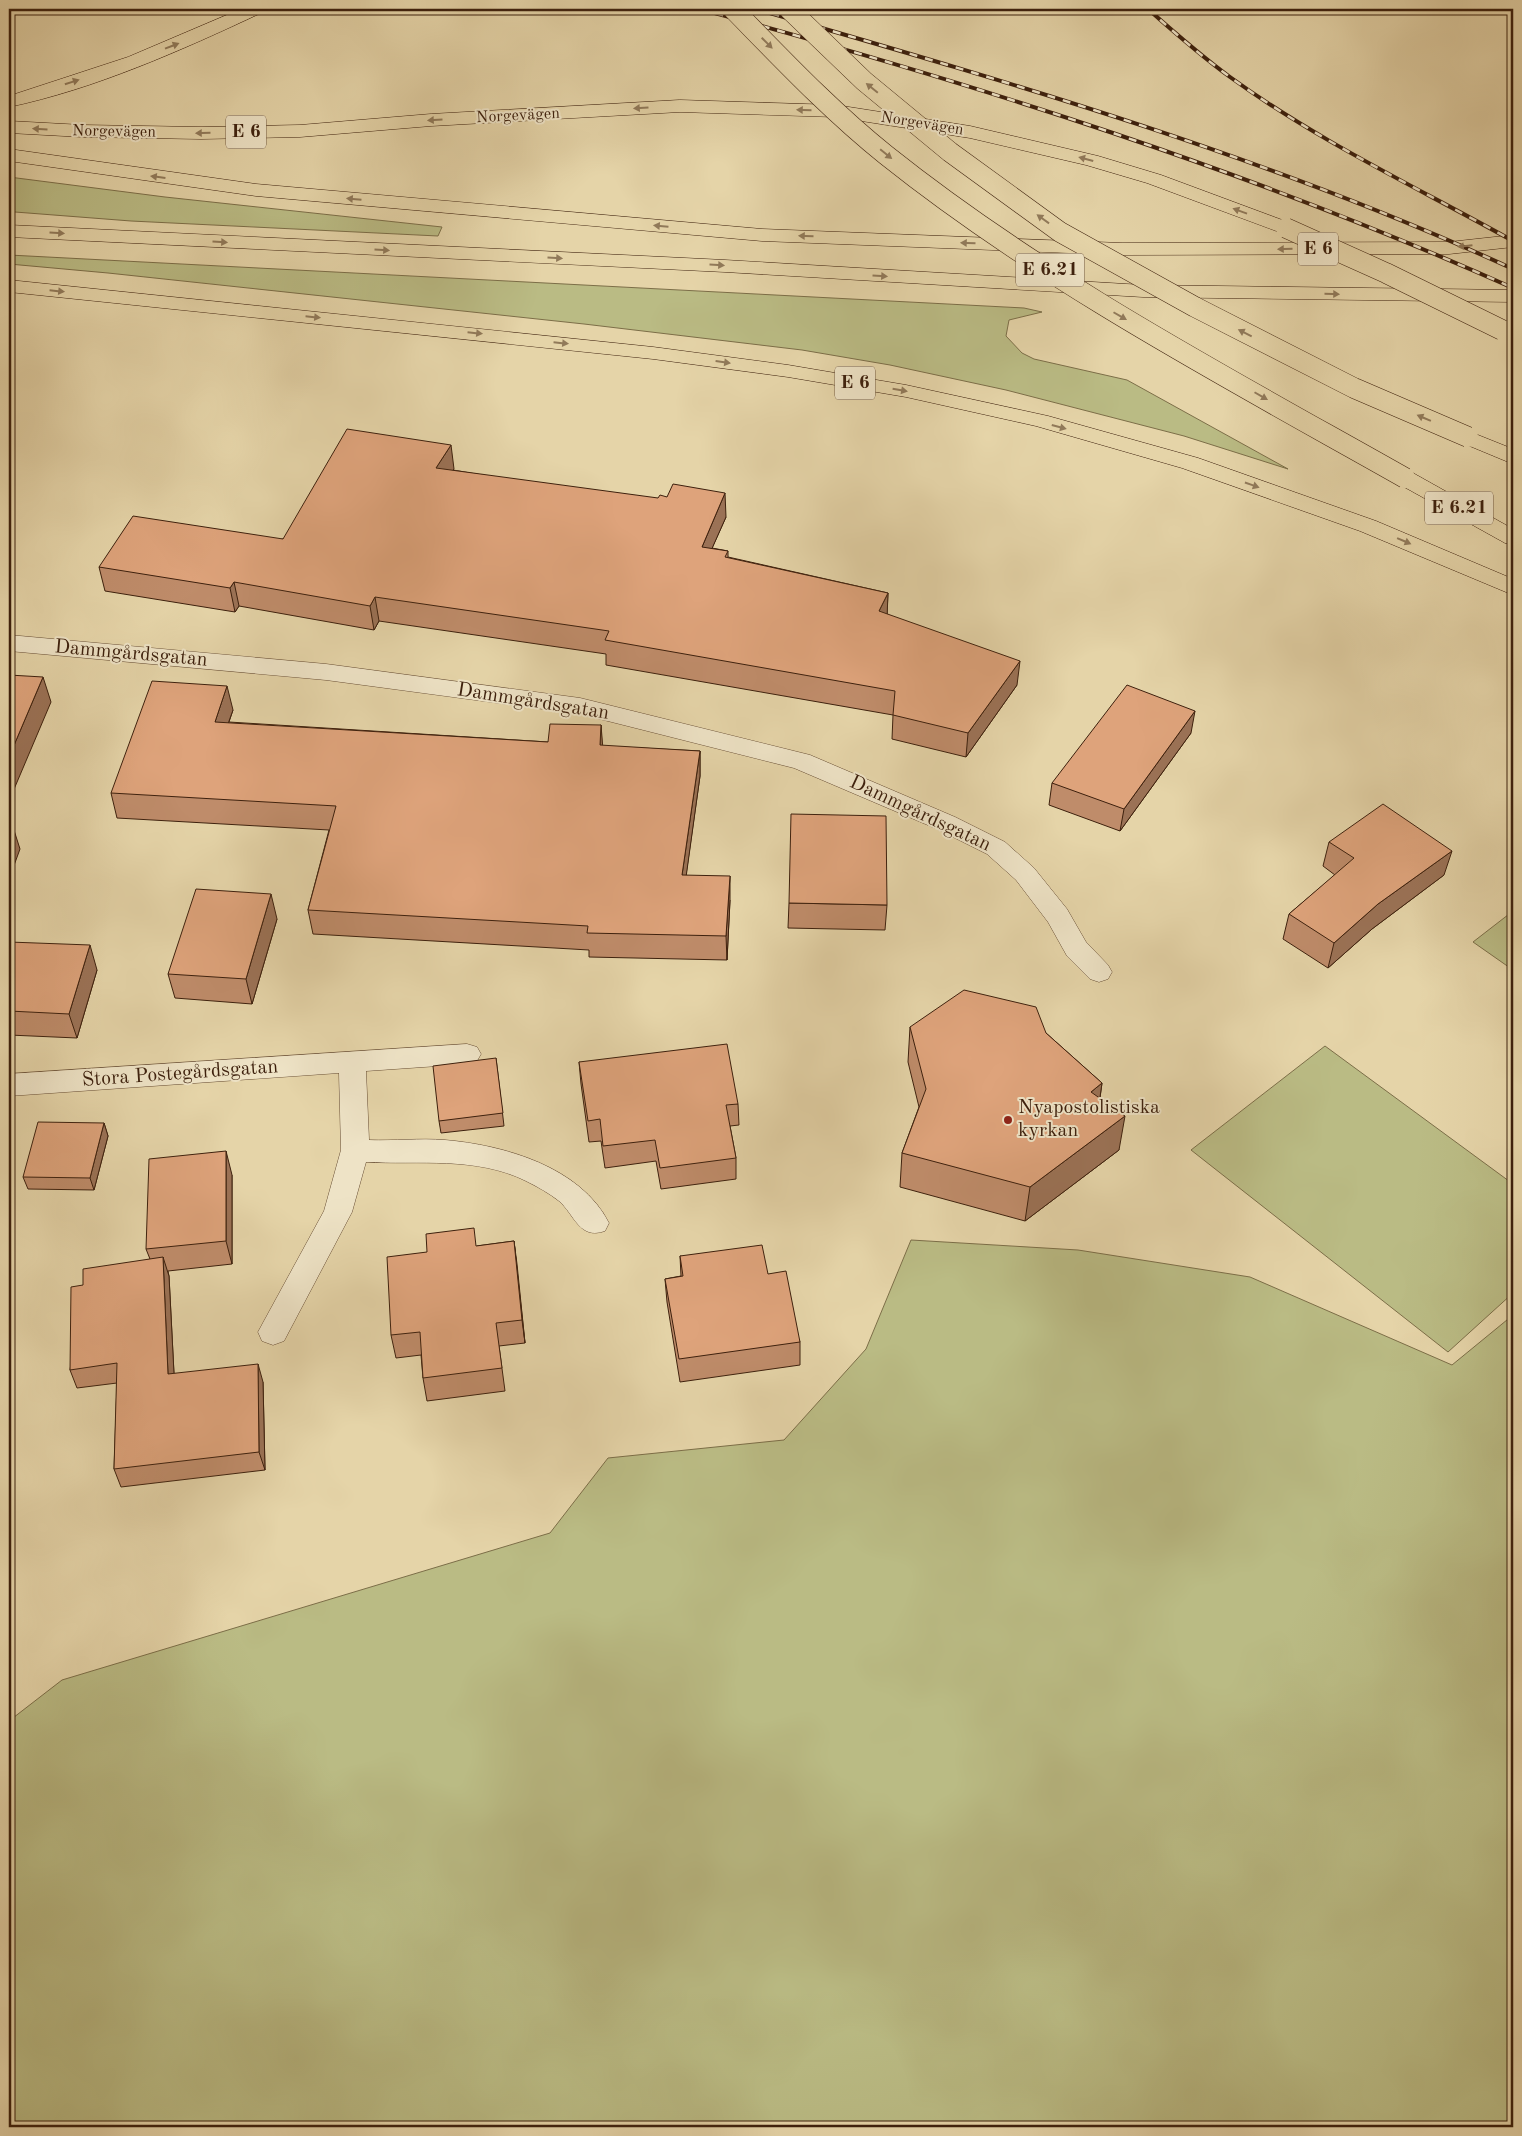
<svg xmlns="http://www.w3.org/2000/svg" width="1522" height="2136" font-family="'Old Standard TT',serif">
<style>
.green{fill:#babb84;stroke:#7c6e48}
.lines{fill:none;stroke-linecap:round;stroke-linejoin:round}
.minor-casing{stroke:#674d34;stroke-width:1}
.highway-casing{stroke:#3d200d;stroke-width:1}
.minor{fill:#eee3c6;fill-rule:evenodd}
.highway{fill:#e5d4a8;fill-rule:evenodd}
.rail-casing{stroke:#3d200d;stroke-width:4}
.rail{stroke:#eee3c6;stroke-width:2.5;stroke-dasharray:8;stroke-linecap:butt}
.highway-bridge-casing{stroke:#3d200d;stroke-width:21;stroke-linecap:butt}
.highway-bridge{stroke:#e5d4a8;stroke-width:20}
.wall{fill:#bf8c6a;stroke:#3d200d}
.shaded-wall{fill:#9b7256;stroke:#3d200d}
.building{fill:#dea37b;stroke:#3d200d}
.oneway{fill:#917a5a}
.poi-dot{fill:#8f2418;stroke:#eee3c6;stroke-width:2}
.labels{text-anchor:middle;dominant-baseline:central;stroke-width:4;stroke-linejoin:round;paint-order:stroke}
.far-street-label{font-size:16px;fill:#3d200d;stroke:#eee3c6}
.shield{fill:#eee3c6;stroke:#725a44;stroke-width:1}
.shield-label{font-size:19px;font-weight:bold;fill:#3d200d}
.street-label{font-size:20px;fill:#3d200d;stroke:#eee3c6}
.poi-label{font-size:20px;fill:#3d200d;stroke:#eee3c6;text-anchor:start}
</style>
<rect width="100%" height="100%" fill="#e5d4a8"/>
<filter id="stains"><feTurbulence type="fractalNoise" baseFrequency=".004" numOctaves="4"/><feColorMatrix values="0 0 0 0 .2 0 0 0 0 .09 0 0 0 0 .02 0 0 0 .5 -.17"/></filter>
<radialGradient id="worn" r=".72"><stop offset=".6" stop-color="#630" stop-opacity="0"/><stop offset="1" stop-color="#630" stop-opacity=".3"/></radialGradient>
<g class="green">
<polygon points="9,177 165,197 442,227 438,236 131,221 15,212 9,211"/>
<polygon points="9,255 1024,308 1042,312 1009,320 1006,336 1022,353 1034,359 1127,380 1288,469 1184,436 1006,390 890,365 802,350 584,324 108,273 9,264"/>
<polygon points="1513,911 1513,970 1473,942"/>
<polygon points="1325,1046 1513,1184 1513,1293 1448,1352 1191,1150"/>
<polygon points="911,1240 1078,1250 1250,1277 1452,1365 1513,1315 1513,2127 9,2127 9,1721 62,1680 550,1533 608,1458 784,1440 866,1349"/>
</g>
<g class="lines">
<g class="minor-casing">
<g id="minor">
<polygon points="9,635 326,664 580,698 810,755 955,817 1005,842 1034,868 1067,909 1086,942 1108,965 1112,972 1108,979 1099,982 1090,979 1067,956 1048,922 1016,880 987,854 937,829 794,768 580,714 326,680 9,651"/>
<path d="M467,1044L477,1047L481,1054L477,1061L467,1064L366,1071L369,1140C394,1141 420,1138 445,1140C504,1145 581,1167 609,1223L605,1231C579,1240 575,1215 559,1201C549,1193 536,1186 526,1181C476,1156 418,1165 366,1162L352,1212L284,1341L273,1345L262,1341L258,1332L324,1211L341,1150L339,1073L9,1096V1074Z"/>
</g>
</g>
<g class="highway-casing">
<g id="highway">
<path d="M241,9H264L261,13C182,50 95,89 9,107V96L128,57Z"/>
<polygon points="680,100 836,105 970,126 1098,156 1161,175 1293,224 1296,228 1293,232 1286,234 1279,232 1147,183 1086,165 970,138 836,117 680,112 431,126 300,137 201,139 83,137 9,133 9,121 83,125 201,127 300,125 431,114"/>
<polygon points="9,149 256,184 762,229 1122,243 1449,242 1513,235 1513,247 1449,254 1122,255 762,241 256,196 9,161"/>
<polygon points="9,225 725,260 1143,285 1513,290 1513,302 1143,297 725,272 9,237"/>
<polygon points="9,280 653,347 788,365 906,385 1048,416 1198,458 1376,521 1513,579 1513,595 1360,531 1182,468 1036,426 906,397 788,377 653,359 9,292"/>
<polygon points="1468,431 1513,449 1513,464 1460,442 1457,437 1460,432"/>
<polygon points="1405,471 1413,473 1513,529 1513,545 1505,543 1397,483 1394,478 1397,473"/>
</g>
</g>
<use href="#minor" class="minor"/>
<use href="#highway" class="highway"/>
<g class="rail-casing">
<g id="rail">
<path d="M700,9C977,84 1251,171 1513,288"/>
<path d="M756,9C1012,83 1270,157 1513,269"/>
<path d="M1148,9C1175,33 1201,56 1230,77C1318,141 1418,188 1513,241"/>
</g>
</g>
<use href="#rail" class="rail"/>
<g class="highway-bridge-casing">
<g id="highway-bridge">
<path d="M733,9C782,59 831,111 886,155C1045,282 1228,378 1405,478"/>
<polyline points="789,9 864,81 950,152 1060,232 1195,307 1354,388 1468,437"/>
<polyline points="1286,228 1386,273 1502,330"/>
</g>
</g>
<use href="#highway-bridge" class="highway-bridge"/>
</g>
<g class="wall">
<polygon points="454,469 453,470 726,517 712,548 728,551 728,557 888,593 887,614 1017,685 966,757 892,739 893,715 606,665 606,654 379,621 374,630 239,606 235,612 105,591 99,567 283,539"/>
<polygon points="233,710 229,722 548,742 601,725 602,746 700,751 700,776 686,875 730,900 727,960 589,957 589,950 313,934 308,910 329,830 117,818 111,793"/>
<polygon points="1191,733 1120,831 1049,805 1052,783"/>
<polygon points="1329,842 1444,875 1372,929 1328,968 1283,939 1289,914 1335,875 1323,866"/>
<polygon points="789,903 887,905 885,930 788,928"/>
<polygon points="277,919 252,1004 175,998 168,974"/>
<polygon points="9,942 97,970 77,1038 9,1035"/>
<polygon points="910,1027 1046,1033 1102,1083 1100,1098 1119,1150 1025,1221 900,1187 902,1153 919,1107 908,1062"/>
<polygon points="496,1058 504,1126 441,1133 439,1121"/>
<polygon points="579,1062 738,1104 739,1125 730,1126 736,1158 736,1179 661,1189 656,1161 605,1168 601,1141 589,1142 581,1084"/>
<polygon points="104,1123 108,1136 94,1190 28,1189 23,1177"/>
<polygon points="232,1175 232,1264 168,1271 169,1276 174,1374 263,1382 265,1470 121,1487 114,1469 117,1383 77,1388 70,1370 83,1285 150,1259 146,1249"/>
<polygon points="514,1241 525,1343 499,1346 505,1391 427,1401 423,1378 421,1355 396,1358 391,1335 477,1246"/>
<polygon points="680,1256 768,1274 800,1342 800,1365 680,1382 667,1302 665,1279 681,1276"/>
</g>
<g class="shaded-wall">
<polygon points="451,445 454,469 439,492 436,468"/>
<polygon points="725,493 726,517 702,571 702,547"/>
<polygon points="234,582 239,606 235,612 230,588"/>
<polygon points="888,593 887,618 879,611"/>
<polygon points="375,597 379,621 374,630 370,606"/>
<polygon points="1020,661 1017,685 966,757 968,733"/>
<polygon points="43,677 51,702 9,801 9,757"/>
<polygon points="227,686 233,710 220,746 215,722"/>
<polygon points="1195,711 1191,733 1120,831 1124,809"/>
<polygon points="601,725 603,750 600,745"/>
<polygon points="700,751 700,776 683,899 682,875"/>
<polygon points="12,824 20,849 9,879 9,832"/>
<polygon points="1452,851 1444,875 1372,929 1328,968 1334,943 1378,904"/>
<polygon points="730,876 730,900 727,960 726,936"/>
<polygon points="271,894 277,919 252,1004 246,979"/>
<polygon points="90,945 97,970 77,1038 69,1014"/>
<polygon points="1102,1083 1097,1118 1091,1092"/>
<polygon points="1125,1116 1119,1150 1025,1221 1030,1187"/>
<polygon points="104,1123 108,1136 94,1190 90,1178"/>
<polygon points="226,1151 232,1175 232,1264 226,1241"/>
<polygon points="514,1241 517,1264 525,1343 522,1320"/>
<polygon points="163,1257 169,1276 175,1393 168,1374"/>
<polygon points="258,1364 263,1382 265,1470 259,1452"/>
</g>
<g class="building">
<polygon points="347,429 451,445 436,468 658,498 660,495 667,497 673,484 725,493 702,547 728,551 725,557 888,593 879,611 1020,661 968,733 893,715 895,691 605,640 609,631 375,597 370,606 234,582 230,588 99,567 133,516 283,539"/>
<polygon points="9,675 43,677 9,757"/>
<polygon points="152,681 227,686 215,722 548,742 550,724 601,725 600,745 700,751 682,875 730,876 726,936 587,933 588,926 308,910 336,806 111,793"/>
<polygon points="1127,685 1195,711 1124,809 1052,783"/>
<polygon points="1383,804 1452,851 1378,904 1334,943 1289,914 1354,858 1329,842"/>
<polygon points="791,814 886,816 887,905 789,903"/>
<polygon points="9,824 12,824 9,832"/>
<polygon points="196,889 271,894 246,979 168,974"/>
<polygon points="9,942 90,945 69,1014 9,1011"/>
<polygon points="964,990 1036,1007 1046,1033 1102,1083 1091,1092 1125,1116 1030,1187 902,1153 926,1089 910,1027"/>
<polygon points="727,1044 738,1104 726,1105 736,1158 660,1168 655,1140 603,1146 600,1119 588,1121 579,1062"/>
<polygon points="496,1058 503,1113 439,1121 433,1066"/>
<polygon points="38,1122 104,1123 90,1178 23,1177"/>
<polygon points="226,1151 226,1241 146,1249 149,1159"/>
<polygon points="474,1228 476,1246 514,1241 522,1320 496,1323 502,1368 423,1378 420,1332 391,1335 387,1257 427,1252 426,1234"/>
<polygon points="762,1245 768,1274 786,1271 800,1342 679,1359 665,1279 683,1276 680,1256"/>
<polygon points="163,1257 168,1374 258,1364 259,1452 114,1469 117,1363 70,1370 71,1287 83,1285 83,1269"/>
</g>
<defs><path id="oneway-solid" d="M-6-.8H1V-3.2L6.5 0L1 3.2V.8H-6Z" transform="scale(1.25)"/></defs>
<g class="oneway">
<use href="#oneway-solid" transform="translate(767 43) rotate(45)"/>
<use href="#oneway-solid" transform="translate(172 46) rotate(-21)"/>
<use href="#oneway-solid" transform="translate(72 82) rotate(-18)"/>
<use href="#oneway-solid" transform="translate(872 88) rotate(-141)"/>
<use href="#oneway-solid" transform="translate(641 108) rotate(176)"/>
<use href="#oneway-solid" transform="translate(804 110) rotate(-178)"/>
<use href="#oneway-solid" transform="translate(435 120) rotate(177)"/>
<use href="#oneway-solid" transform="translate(40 129) rotate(-177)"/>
<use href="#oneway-solid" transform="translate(203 133) rotate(179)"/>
<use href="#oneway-solid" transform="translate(886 154) rotate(39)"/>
<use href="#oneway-solid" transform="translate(1086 159) rotate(-165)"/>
<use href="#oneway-solid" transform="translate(158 177) rotate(-173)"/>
<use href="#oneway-solid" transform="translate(354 199) rotate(-175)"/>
<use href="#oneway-solid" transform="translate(1240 211) rotate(-160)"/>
<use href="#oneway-solid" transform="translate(1043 219) rotate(-144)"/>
<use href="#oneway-solid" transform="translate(661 226) rotate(-175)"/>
<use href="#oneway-solid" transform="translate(57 233) rotate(3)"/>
<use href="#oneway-solid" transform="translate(806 236) rotate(-178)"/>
<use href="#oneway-solid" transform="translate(220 242) rotate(3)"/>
<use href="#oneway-solid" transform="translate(968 243) rotate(-178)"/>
<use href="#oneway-solid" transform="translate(1465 246) rotate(174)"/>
<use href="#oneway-solid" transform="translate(1285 249) rotate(179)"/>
<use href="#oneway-solid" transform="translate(382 250) rotate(3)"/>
<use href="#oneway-solid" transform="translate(555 258) rotate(3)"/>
<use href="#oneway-solid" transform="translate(717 265) rotate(3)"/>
<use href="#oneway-solid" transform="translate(880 276) rotate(4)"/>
<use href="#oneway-solid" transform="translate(57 291) rotate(6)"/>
<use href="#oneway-solid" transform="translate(1332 294) rotate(1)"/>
<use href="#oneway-solid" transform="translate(1120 316) rotate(30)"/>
<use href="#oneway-solid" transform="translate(313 317) rotate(6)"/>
<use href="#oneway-solid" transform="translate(475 333) rotate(6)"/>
<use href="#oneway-solid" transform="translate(1245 333) rotate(-153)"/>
<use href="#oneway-solid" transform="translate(561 343) rotate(6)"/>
<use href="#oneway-solid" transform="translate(723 362) rotate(8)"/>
<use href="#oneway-solid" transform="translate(900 390) rotate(10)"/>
<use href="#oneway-solid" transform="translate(1261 396) rotate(30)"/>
<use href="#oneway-solid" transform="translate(1424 418) rotate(-157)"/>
<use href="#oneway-solid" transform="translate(1059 427) rotate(15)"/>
<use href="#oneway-solid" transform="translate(1252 485) rotate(19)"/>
<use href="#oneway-solid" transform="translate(1404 541) rotate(23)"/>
</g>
<circle class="poi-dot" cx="1008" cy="1120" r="5"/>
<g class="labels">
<g class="far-street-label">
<text transform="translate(518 116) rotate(-3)">Norgevägen</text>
<text transform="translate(922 124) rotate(9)">Norgevägen</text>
<text transform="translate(114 132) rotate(1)">Norgevägen</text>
</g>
<g class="shield">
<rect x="226" y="115.5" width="40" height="33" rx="4"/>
<rect x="1298" y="232.5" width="40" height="33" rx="4"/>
<rect x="1016" y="253.5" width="68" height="33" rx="4"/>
<rect x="835" y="366.5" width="40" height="33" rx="4"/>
<rect x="1425" y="491.5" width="68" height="33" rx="4"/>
</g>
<g class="shield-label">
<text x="246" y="132">E 6</text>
<text x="1318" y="249">E 6</text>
<text x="1050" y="270">E 6.21</text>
<text x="855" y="383">E 6</text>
<text x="1459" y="508">E 6.21</text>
</g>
<g class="street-label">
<text transform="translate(131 654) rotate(5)">Dammgårdsgatan</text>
<text transform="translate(533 702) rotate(9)">Dammgårdsgatan</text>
<text transform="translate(920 814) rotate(25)">Dammgårdsgatan</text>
<text transform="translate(180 1074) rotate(-4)">Stora Postegårdsgatan</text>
</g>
<g class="poi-label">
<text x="1018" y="1108">Nyapostolistiska<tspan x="1018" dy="23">kyrkan</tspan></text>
</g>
</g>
<rect width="1522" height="2136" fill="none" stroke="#e5d4a8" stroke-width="30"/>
<rect x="10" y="10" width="1502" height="2116" fill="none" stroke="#3d200d" stroke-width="2.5"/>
<rect x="15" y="15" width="1492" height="2106" fill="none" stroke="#3d200d"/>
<rect width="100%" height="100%" filter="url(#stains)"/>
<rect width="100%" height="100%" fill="url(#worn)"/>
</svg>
